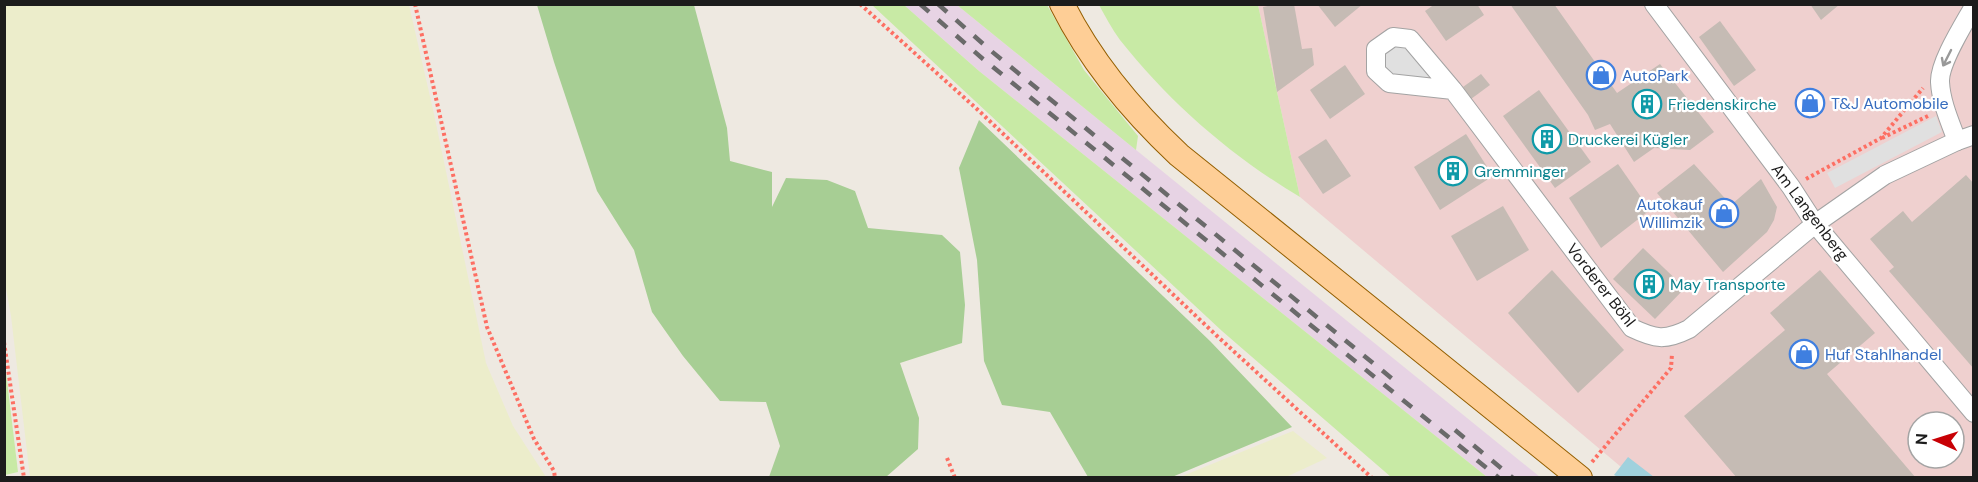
<svg xmlns="http://www.w3.org/2000/svg" width="1978" height="482" font-family="'DM Sans',sans-serif">
<style>
.commercial{fill:#efd0cf;fill-rule:evenodd}
.industrial{fill:#e7d3e4}
.farmland{fill:#ecedcb}
.grass{fill:#c8eaa5}
.forest{fill:#a7ce94}
.parking{fill:#e0e0e0}
.water{fill:#a0d1dd}
.building{fill:#c5bbb4}
.lines{fill:none;stroke-linecap:round;stroke-linejoin:round}
.minor-casing{stroke:#a3a3a3;stroke-width:20}
.major-casing{stroke:#945f00;stroke-width:26}
.path{stroke:#fd6f63;stroke-width:4;stroke-dasharray:3 3;stroke-linecap:butt}
.minor{stroke:#fff;stroke-width:18}
.major{stroke:#fece96;stroke-width:24}
.rail{stroke:#6a6a6a;stroke-width:4.5;stroke-dasharray:12 12;stroke-linecap:butt}
.oneway{stroke:#999}
.labels{text-anchor:middle;dominant-baseline:central;stroke-width:4.5;stroke-linejoin:round;paint-order:stroke}
.shop-label{font-size:16px;fill:#366cbe;stroke:#fff;text-anchor:start}
.culture-label{font-size:16px;fill:#0d838f;stroke:#fff;text-anchor:start}
.street-label{font-size:16px;fill:#1c1c1c;stroke:#fff}
</style>
<rect width="100%" height="100%" fill="#eee9e1"/>
<path class="commercial" d="M1258,5H1973V477H1633L1300,197ZM1918,422H1954V458H1918Z"/>
<polygon class="industrial" points="904,5 957,5 1540,477 1487,477 979,71"/>
<g class="farmland">
<polygon points="5,4 409,5 434,114 486,363 513,426 546,477 30,477 11,316 5,283"/>
<polygon points="1293,431 1327,458 1286,477 1180,477"/>
</g>
<g class="grass">
<polygon points="872,5 904,5 979,71 1487,477 1391,477 1222,331"/>
<polygon points="957,5 1047,5 1084,70 1138,136 1136,150"/>
<path d="M1099,5H1258L1300,197C1231,156 1170,103 1120,40C1112,29 1105,16 1099,5Z"/>
<polygon points="5,364 18,472 5,475 4,475"/>
</g>
<g class="forest">
<polygon points="537,5 694,5 727,128 730,161 772,172 772,207 786,178 827,180 855,191 868,228 942,235 960,252 965,305 962,343 900,363 919,418 918,449 886,477 769,477 780,446 766,402 720,401 683,356 652,312 634,250 597,191 554,62"/>
<polygon points="979,120 1210,341 1292,427 1172,477 1088,477 1050,412 1002,405 984,361 977,260 959,168"/>
</g>
<g class="parking">
<polygon points="1395,45 1412,50 1430,77 1393,79 1384,69 1385,53"/>
<polygon points="1936,116 1942,132 1835,188 1827,173"/>
</g>
<polygon class="water" points="1628,457 1654,477 1618,477 1614,475"/>
<g class="building">
<polygon points="1277,4 1294,4 1302,49 1312,48 1314,65 1277,92 1263,7"/>
<polygon points="1317,4 1363,4 1335,27"/>
<polygon points="1435,4 1477,4 1484,15 1446,41 1425,11"/>
<polygon points="1510,4 1554,4 1617,93 1660,64 1714,132 1690,150 1654,148 1634,162 1610,124 1595,130 1588,115"/>
<polygon points="1810,4 1840,4 1821,20"/>
<polygon points="1720,21 1756,70 1734,86 1699,37"/>
<polygon points="1345,65 1365,94 1330,119 1310,90"/>
<polygon points="1481,74 1490,85 1471,99 1463,87"/>
<polygon points="1539,90 1591,162 1555,188 1503,116"/>
<polygon points="1466,134 1493,176 1440,210 1414,167"/>
<polygon points="1326,139 1351,176 1323,194 1298,157"/>
<polygon points="1618,164 1650,210 1601,248 1569,198"/>
<polygon points="1694,164 1731,205 1761,179 1777,207 1774,220 1767,232 1723,272 1657,193"/>
<polygon points="1966,175 1974,184 1974,369 1889,271 1894,267 1870,239 1903,211 1912,222"/>
<polygon points="1503,206 1529,250 1477,281 1451,236"/>
<polygon points="1643,248 1685,288 1655,319 1613,279"/>
<polygon points="1552,270 1624,350 1578,393 1508,313"/>
<polygon points="1820,270 1875,333 1827,374 1916,478 1737,478 1684,416 1785,330 1770,313"/>
</g>
<g class="lines">
<g class="minor-casing">
<g id="minor">
<polyline points="1654,4 1791,187 1815,224 1974,413"/>
<path d="M1453,90L1389,83L1376,71V49L1393,37L1410,39L1453,90L1632,328C1655,339 1665,341 1689,329L1815,224L1885,175L1957,141L1974,135"/>
<path d="M1957,141C1950,122 1941,102 1940,82C1939,63 1964,24 1974,6"/>
</g>
</g>
<g class="major-casing">
<path id="major" d="M1062,4C1091,62 1132,111 1179,155L1580,478"/>
</g>
<g class="path">
<polyline points="415,4 487,327 534,439 554,471 555,478"/>
<polyline points="860,4 978,110 1216,335 1372,478"/>
<polyline points="1882,138 1930,115"/>
<polyline points="1806,179 1881,138 1923,88"/>
<polyline points="4,342 24,478"/>
<polyline points="947,458 955,478"/>
<polyline points="1592,462 1671,368 1672,354"/>
</g>
<use href="#minor" class="minor"/>
<use href="#major" class="major"/>
<g class="rail">
<polyline points="920,4 983,59 1499,478"/>
<polyline points="938,4 990,50 1395,381"/>
<polyline points="1455,430 1513,478"/>
</g>
</g>
<defs><path id="oneway-shaft" d="M-6 0H5M1.5-3L5.5 0L1.5 3" fill="none" stroke-width="1.6" stroke-linecap="round" stroke-linejoin="round" transform="scale(1.5)"/></defs>
<use class="oneway" href="#oneway-shaft" transform="translate(1947 58) rotate(117)"/>
<defs>
<g id="shop-ring" transform="scale(1.5)"><circle r="9.5" fill="#fff" stroke="#3f7fe0" stroke-width="1.5"/><path d="M-5-2.5h2.3a2.7 3.5 0 0 1 5.4 0H5L5.5 6h-11ZM-1.5-2.5h3a1.5 2.3 0 0 0-3 0Z" fill="#3f7fe0"/></g>
<g id="building-ring" transform="scale(1.5)"><circle r="9.5" fill="#fff" stroke="#0f9aa8" stroke-width="1.5"/><path d="M-4-6H4V6H1V3H-1V6H-4ZM-2.5-4.3h1.7v1.8h-1.7ZM.8-4.3h1.7v1.8H.8ZM-2.5-1h1.7V.8h-1.7ZM.8-1h1.7V.8H.8Z" fill="#0f9aa8"/></g>
</defs>
<g fill-rule="evenodd">
<use href="#shop-ring" x="1601" y="75"/>
<use href="#shop-ring" x="1810" y="103"/>
<use href="#building-ring" x="1647" y="104"/>
<use href="#building-ring" x="1547" y="139"/>
<use href="#building-ring" x="1453" y="171"/>
<use href="#shop-ring" x="1724" y="213"/>
<use href="#building-ring" x="1649" y="284"/>
<use href="#shop-ring" x="1804" y="354"/>
</g>
<g class="labels">
<g class="shop-label">
<text x="1622" y="75">AutoPark</text>
<text x="1831" y="103">T&amp;J Automobile</text>
<text x="1703" y="204" text-anchor="end">Autokauf<tspan x="1703" dy="18">Willimzik</tspan></text>
<text x="1825" y="354">Huf Stahlhandel</text>
</g>
<g class="culture-label">
<text x="1668" y="104">Friedenskirche</text>
<text x="1568" y="139">Druckerei Kügler</text>
<text x="1474" y="171">Gremminger</text>
<text x="1670" y="284">May Transporte</text>
</g>
<g class="street-label">
<text transform="translate(1810 212) rotate(53)">Am Langenberg</text>
<text transform="translate(1601 285) rotate(52)">Vorderer Böhl</text>
</g>
</g>
<rect width="1978" height="482" fill="none" stroke="#1c1c1c" stroke-width="12"/>
<g transform="translate(1936 440) rotate(273)"><circle r="28" fill="#ffffff" stroke="#a4a4a4" stroke-width="1.5"/>
<path d="M0-4.5L10 22L0 15L-10 22Z" fill="#c80005"/>
<text y="-9" font-size="16" font-weight="bold" text-anchor="middle" fill="#1c1c1c">N</text>
</g>
</svg>
